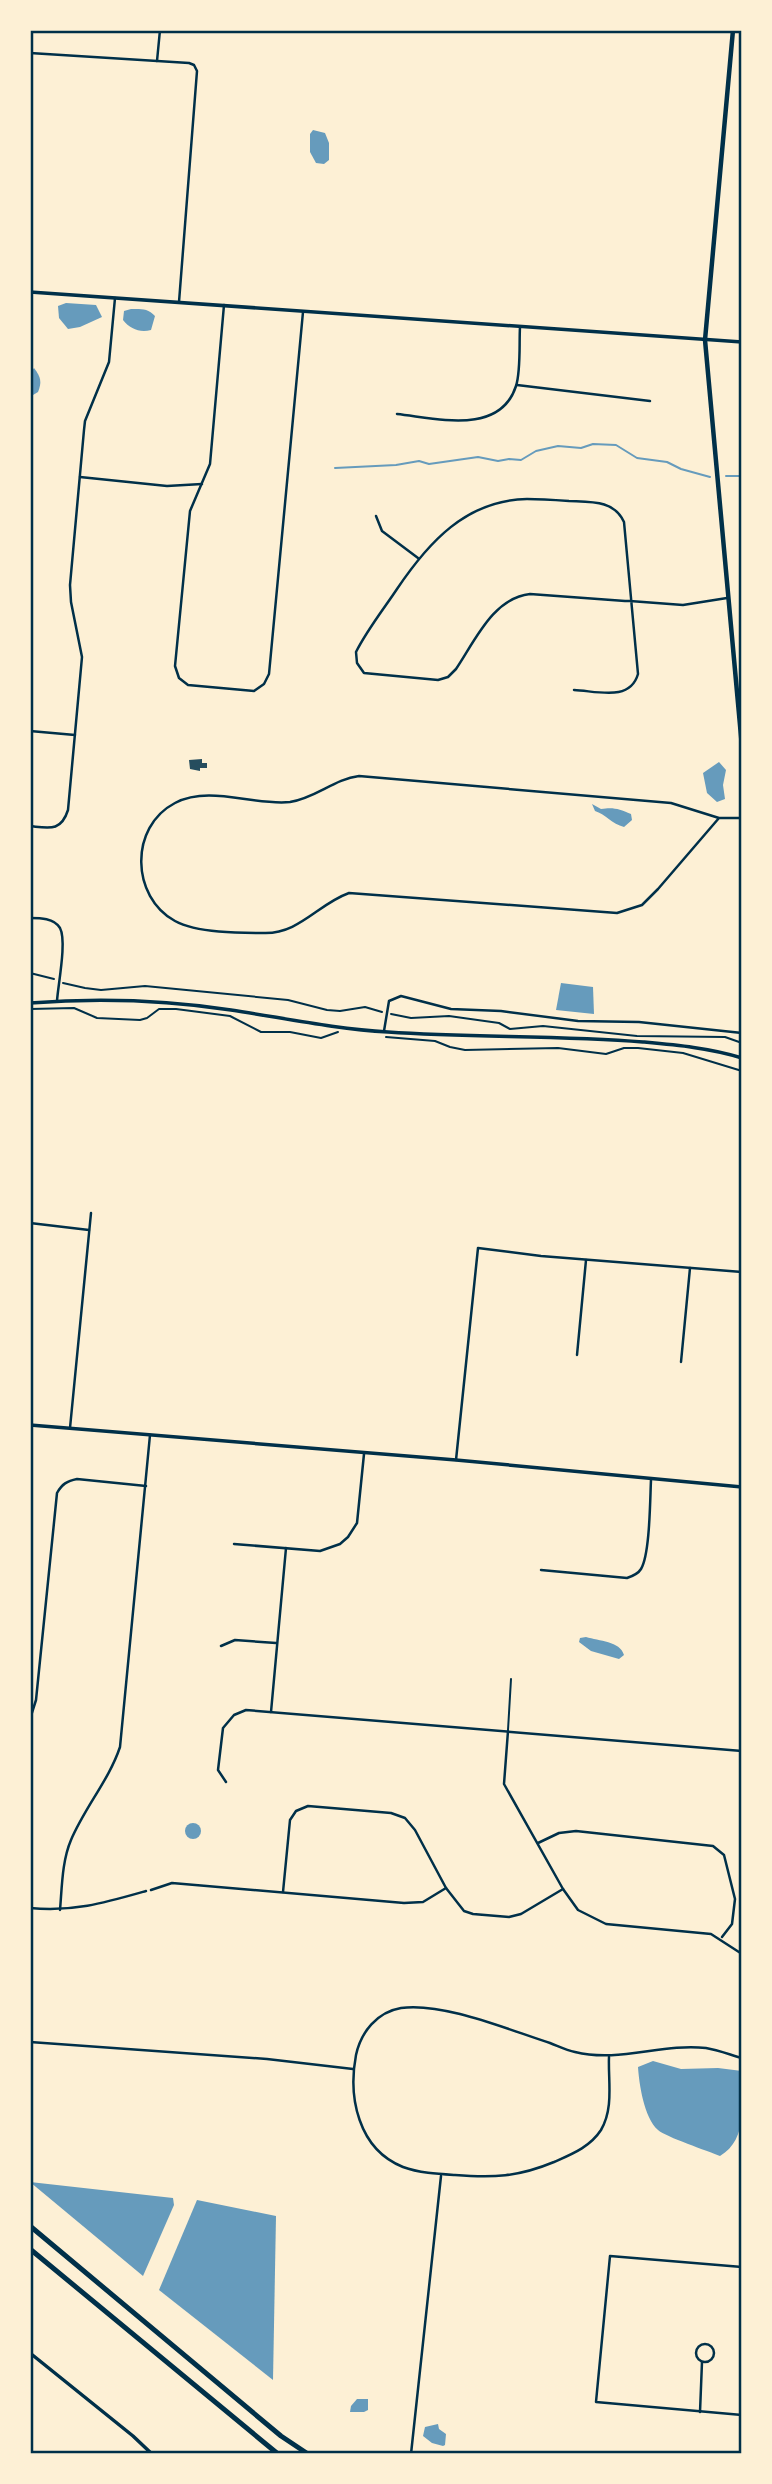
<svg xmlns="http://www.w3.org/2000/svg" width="772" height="2484" font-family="'Nunito Sans',sans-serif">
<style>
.water{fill:#669bbc}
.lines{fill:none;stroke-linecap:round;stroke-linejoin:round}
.stream{stroke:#669bbc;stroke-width:2}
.building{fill:#264d5e}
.path{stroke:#003049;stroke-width:2}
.service{stroke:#003049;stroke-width:2}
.minor{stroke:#003049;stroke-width:2.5}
.tertiary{stroke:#003049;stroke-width:3.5}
.secondary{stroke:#003049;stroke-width:3.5}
.primary{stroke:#003049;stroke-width:4.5}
.motorway{stroke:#003049;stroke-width:5}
.neatline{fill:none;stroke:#003049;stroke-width:2.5}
</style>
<rect width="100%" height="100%" fill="#fdf0d5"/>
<g class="water">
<polygon points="313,130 325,133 329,143 329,160 324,164 316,163 310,152 310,134"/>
<polygon points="66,303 96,305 102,317 80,327 68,329 59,318 58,306"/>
<path d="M131,309C140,309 148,308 155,316L151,330C140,333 130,329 123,320L124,311Z"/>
<path d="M34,368C41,377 42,382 38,392L33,395L30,393V374Z"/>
<polygon points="719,762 726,770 723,785 725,799 717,802 707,793 703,773"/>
<path d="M592,804L601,809C614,807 619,809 631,814L632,820L624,827C612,824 605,814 595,811Z"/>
<polygon points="561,983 593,987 594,1014 556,1010"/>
<path d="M586,1637C599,1641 620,1641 624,1655L619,1659L591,1651L579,1642L580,1638Z"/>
<circle cx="193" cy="1831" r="8"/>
<path d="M653,2061L681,2069L718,2068L742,2071C742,2100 749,2139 720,2156C708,2151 666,2137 658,2130C644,2118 639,2083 638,2067Z"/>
<polygon points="30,2182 173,2198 174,2205 143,2276"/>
<polygon points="197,2200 276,2216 273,2380 159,2290"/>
<polygon points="357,2399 368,2399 368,2410 364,2412 350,2412 351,2406"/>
<polygon points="438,2424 439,2429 446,2434 445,2445 443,2446 432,2443 423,2436 425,2427"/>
</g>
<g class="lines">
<g class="stream">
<polyline points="335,468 396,465 419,461 429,464 478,457 498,461 509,459 521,460 536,451 558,446 581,448 593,444 616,445 637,458 667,462 681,469 710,477"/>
<polyline points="726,476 742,476"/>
</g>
</g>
<polygon class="building" points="202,759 202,763 207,763 207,768 200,768 200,771 190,769 189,760"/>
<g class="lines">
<g class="path">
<polyline points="30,973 54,979"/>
<polyline points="63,983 85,988 101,990 145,986 288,1000 327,1010 340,1011 365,1007 382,1012"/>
<polyline points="30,1009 74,1008 97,1018 140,1020 147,1018 159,1009 176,1009 230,1016 261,1032 290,1032 321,1038 338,1032"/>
<polyline points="391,1014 411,1018 449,1016 499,1023 510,1029 543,1026 637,1036 725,1037 742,1043"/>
<polyline points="386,1037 435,1041 450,1047 465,1050 558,1048 606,1054 624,1048 638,1048 683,1053 742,1071"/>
</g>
<polyline class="service" points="508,1730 511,1679"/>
<g class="minor">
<polyline points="30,53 189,63 194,65 197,71 179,302"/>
<polyline points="157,61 160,30"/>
<polyline points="224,305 210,464 190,511 175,666 179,678 188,685 254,691 264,684 269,674 303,312"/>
<polyline points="517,385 650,401"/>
<path d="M397,414C436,418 500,436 516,386C521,371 519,343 520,327"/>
<polyline points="80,477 167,486 202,484"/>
<polyline points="376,516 382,531 418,558"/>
<path d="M574,690C597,691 630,702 638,674L624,522C614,500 591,502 569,501C555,500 541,499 527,499C466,500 428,543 397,589C383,610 367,630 356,652L357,663L364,673L438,680L448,677L456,669C475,641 493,598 530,594L625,601H630L683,605L727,598"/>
<polyline points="30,731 75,735"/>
<path d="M719,818L671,803L359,776C334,779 316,798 290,802C253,806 210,785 175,803C129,827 131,897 175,921C197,933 240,933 264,933C299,934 318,904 349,893L617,913L642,905L658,889L719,818H742"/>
<path d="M30,826C49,828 61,832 68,810L82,657L71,602L70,585L84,430L85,421L109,362L115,298"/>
<path d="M30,918C40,918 54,918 60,928C67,941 58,985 57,1001"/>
<polyline points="384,1031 389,1001 401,996 451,1009 501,1011 578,1021 639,1022 742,1033"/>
<polyline points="30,1223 89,1230"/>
<polyline points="577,1355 586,1260"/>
<polyline points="681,1362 690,1268"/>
<polyline points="70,1428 91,1213"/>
<polyline points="456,1460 478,1248 541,1256 742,1272"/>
<polyline points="234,1544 320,1551 340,1544 348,1537 357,1523 364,1454"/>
<path d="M541,1570L627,1578C633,1576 638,1574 641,1569C650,1554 650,1500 651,1480"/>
<polyline points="221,1646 235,1640 276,1643"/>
<polyline points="271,1712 286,1548"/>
<path d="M30,1719L36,1700L57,1493C62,1484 67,1481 77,1479L146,1486"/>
<polyline points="508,1731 504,1784 563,1889 578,1910 606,1924 711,1934 742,1954"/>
<polyline points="226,1782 218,1770 223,1728 234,1715 246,1710 742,1751"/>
<polyline points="538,1843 559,1833 576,1831 713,1846 724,1855 735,1899 732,1924 722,1937"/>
<polyline points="151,1890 172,1883 404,1903 423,1902 446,1888"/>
<polyline points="283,1892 290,1820 296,1811 308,1806 391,1813 405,1818 415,1830 446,1888 464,1911 473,1914 509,1917 521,1914 563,1889"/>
<path d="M30,1908C74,1912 104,1903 146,1891"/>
<path d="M60,1910C62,1887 62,1861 71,1840C85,1807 109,1780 120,1747L150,1435"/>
<polyline points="30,2042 267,2059 353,2069"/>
<path d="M609,2057C608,2081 614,2108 601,2130C590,2147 572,2154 554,2162C518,2177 493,2178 455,2175C438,2174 419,2173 403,2167C358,2149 348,2097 356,2055C361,2032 377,2012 401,2008C443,2002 509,2030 550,2043C558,2046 566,2050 575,2052C619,2063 662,2043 706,2048C718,2050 731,2055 742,2058"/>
<polyline points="742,2267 610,2256 596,2402 742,2415"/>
<circle cx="705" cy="2353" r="9"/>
<polyline points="700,2412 702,2362"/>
<polyline points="411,2454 441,2176"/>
</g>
<g class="tertiary">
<path d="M30,1003C96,998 165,1000 231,1010C284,1018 335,1029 388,1032C473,1038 558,1035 643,1042C676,1045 710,1048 742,1058"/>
<polyline points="30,2353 133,2436 152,2454"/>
</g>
<g class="secondary">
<polyline points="30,292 742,342"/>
<polyline points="30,1425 456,1460 742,1487"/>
</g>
<polyline class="primary" points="733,30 705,340 742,747"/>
<g class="motorway">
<polyline points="30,2226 281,2436 308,2454"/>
<polyline points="30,2249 278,2454"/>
</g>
</g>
<rect width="772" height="2484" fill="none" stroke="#fdf0d5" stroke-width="63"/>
<rect x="32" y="32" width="708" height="2420" class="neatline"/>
</svg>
